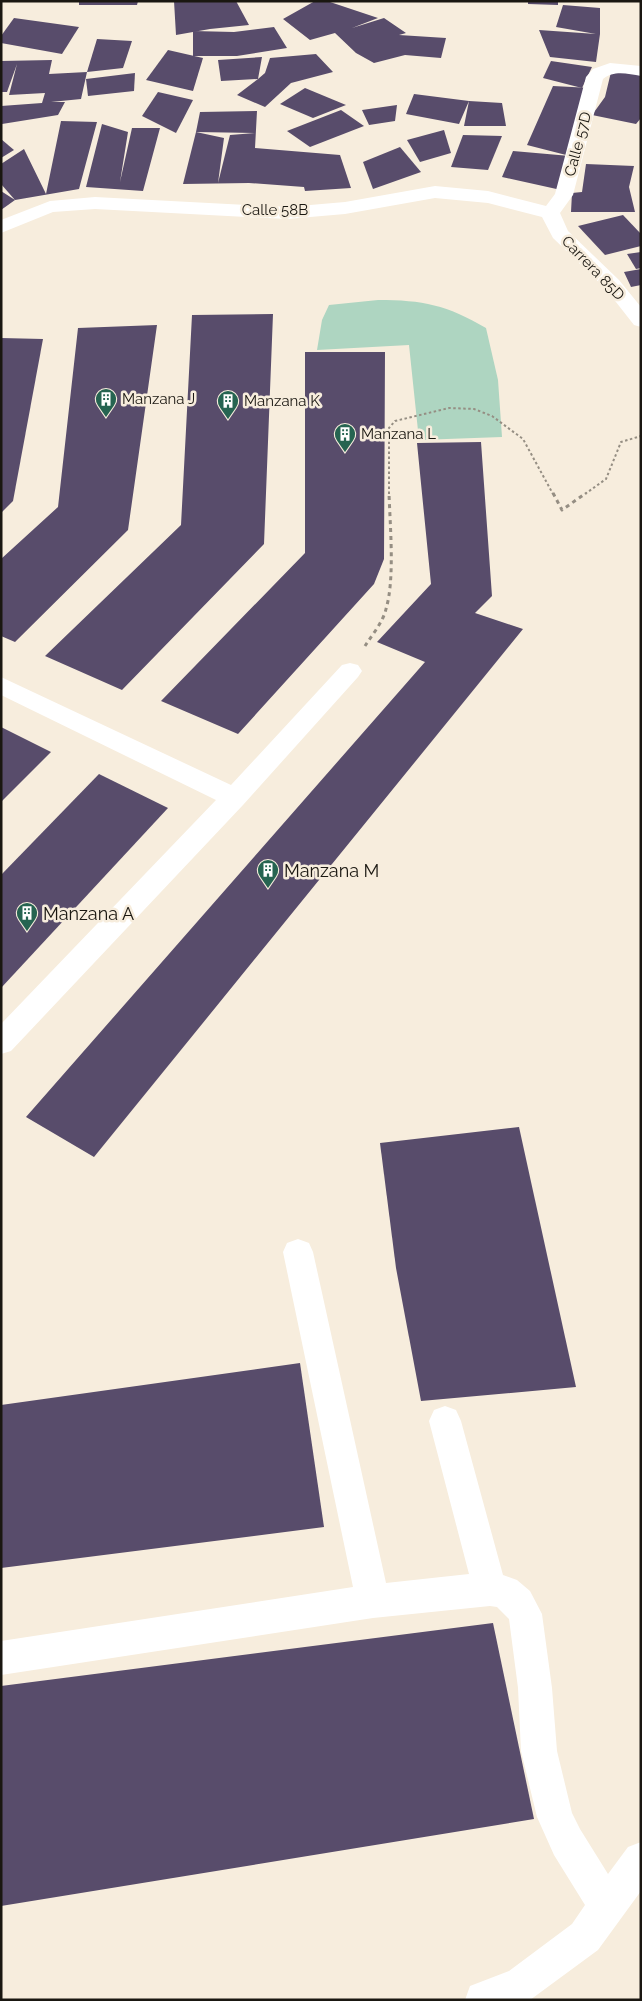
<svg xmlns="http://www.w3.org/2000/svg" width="642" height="2001" font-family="Raleway,sans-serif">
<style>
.green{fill:#aed5c1}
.building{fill:#584c6b}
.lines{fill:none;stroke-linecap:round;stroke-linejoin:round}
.path-far1{stroke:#958e83;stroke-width:2;stroke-dasharray:2.5 2.5;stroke-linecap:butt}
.path{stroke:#958e83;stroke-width:3;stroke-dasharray:4 4;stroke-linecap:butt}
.minor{fill:#fff;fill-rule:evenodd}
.labels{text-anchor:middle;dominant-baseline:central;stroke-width:5;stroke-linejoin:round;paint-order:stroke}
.far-street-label{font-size:15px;fill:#1a1711;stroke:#f7eddd}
.far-poi-label{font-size:15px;fill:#1a1711;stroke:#f7eddd;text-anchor:start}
.poi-label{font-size:18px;fill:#1a1711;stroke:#f7eddd;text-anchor:start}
</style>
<rect width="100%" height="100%" fill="#f7eddd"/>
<path class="green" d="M378,300C423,300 447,305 486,328L498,380L502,437L419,440L409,345L317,350L322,320L329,305Z"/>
<g class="building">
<polygon points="79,1 138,1 137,5 79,5"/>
<polygon points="174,1 236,1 249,25 210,29 176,35"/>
<polygon points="315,1 327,1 378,18 352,28 384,18 406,33 399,35 446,38 441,58 405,55 374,63 356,53 335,33 310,40 283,19"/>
<polygon points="528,1 558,1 558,5 528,4"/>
<polygon points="563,5 600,8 600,34 596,62 550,57 539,30 596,34 556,27"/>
<polygon points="14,18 79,27 62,54 1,43 1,36"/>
<polygon points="274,27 287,48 237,56 193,56 193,31 234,32"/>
<polygon points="97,39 132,41 123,68 87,72"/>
<polygon points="168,50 203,58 193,91 146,80"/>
<polygon points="316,54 333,72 291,83 265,107 237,95 258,79 221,81 218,60 262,57 258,79 265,73 270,58"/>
<polygon points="52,60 49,74 87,72 81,99 51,102 65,102 58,115 2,124 1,106 42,103 45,93 9,95 17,64 7,92 1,92 1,61"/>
<polygon points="551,61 592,67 582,88 543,78"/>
<polygon points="611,72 641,74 641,118 636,124 592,115 605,97"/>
<polygon points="135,73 134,91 88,96 86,79"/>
<polygon points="553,86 591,88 561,190 502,177 513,151 570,156 527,145"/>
<polygon points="305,88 346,105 313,118 280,104"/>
<polygon points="158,92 193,100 176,133 142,116"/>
<polygon points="414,94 469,101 502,103 506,126 464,126 469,101 459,124 406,114"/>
<polygon points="397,105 395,121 369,125 362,110"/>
<polygon points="341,110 364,126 310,147 287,131"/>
<polygon points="257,111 255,148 340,155 351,188 305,191 304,187 249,183 183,184 196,132 224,138 218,183 230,135 255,133 196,132 200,112"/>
<polygon points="61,121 97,122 79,189 15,200 1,210 1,191 15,200 1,184 1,164 24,149 46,194"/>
<polygon points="102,124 128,132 120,182 132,128 160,128 143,191 86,187"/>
<polygon points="444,130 451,153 420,162 407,140"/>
<polygon points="463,135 502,136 488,170 451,167"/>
<polygon points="1,139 14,150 1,158"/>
<polygon points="400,147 421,172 373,189 363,162"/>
<polygon points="586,164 634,166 629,187 635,212 571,212 572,193 582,192"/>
<polygon points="623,215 641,234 641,246 605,255 578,226"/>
<polygon points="641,252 641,268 636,269 627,254"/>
<polygon points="641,269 641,285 631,287 624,272"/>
<polygon points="273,314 264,544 122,690 45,656 181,525 192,315"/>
<polygon points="157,325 128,530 15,642 1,636 1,559 58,507 78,328"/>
<polygon points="1,338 43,339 13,501 1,513"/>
<polygon points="305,352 385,352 384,559 374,584 238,734 161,701 305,553"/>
<polygon points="481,442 492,596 475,613 523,629 94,1157 26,1117 425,662 377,642 431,584 417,443"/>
<polygon points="1,727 51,752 1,802"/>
<polygon points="99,774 168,808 1,988 1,875"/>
<polygon points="519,1127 576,1387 421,1401 396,1268 380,1143"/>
<polygon points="300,1363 324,1527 1,1568 1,1405"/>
<polygon points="493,1623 534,1819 1,1906 1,1686"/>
</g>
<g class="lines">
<g class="path-far1">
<polyline points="389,494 389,428 395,421 449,408 474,409 492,416 523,439 553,494"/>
<polyline points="585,494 606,479 621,442 641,436"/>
</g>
<g class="path">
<polyline points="553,493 562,510 586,493"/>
<path d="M365,646C372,635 383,622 386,609C395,579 390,526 389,493"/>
</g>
<g class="minor">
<path d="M610,63L641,66V76C628,74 614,70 603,79L573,195L560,213L568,231L619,280L641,307V327L634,325L605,288L553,238L542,217L488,203L435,198L345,214L287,219L95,209L53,212L1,233V220L50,201L95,197L287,207L345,202L435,186L488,191L546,206L555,194L586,77L593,69Z"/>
<polygon points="350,663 358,665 362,671 358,677 243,805 11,1051 1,1054 1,1024 216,800 1,695 1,677 231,785 342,665"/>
<polygon points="298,1239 309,1243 313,1252 386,1583 469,1574 429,1421 434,1410 445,1406 456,1410 461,1421 503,1575 517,1580 530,1591 542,1614 552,1688 557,1751 572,1813 580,1829 608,1874 628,1847 641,1842 641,1891 598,1950 530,2000 465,2000 470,1986 509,1971 572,1924 585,1905 554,1855 537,1817 521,1751 518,1688 509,1619 497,1607 490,1606 373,1618 1,1675 1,1641 353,1587 283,1252 287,1243"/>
</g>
</g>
<defs>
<g id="building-pin" transform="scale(1.125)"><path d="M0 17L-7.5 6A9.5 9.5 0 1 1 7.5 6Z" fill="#266451" stroke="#f7eddd"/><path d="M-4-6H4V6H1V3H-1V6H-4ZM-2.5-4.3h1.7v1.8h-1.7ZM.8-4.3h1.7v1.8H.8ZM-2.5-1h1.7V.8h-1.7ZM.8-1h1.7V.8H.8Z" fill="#fff"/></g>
</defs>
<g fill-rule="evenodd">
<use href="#building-pin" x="106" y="399"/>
<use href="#building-pin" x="228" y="401"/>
<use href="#building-pin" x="345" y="434"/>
<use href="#building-pin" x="268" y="870"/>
<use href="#building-pin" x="27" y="913"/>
</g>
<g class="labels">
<g class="far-street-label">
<text transform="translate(578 144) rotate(-75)">Calle 57D</text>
<text x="275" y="210">Calle 58B</text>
<text transform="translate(593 268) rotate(46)">Carrera 85D</text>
</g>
<g class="far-poi-label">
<text x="122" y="399">Manzana J</text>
<text x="244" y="401">Manzana K</text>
<text x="361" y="434">Manzana L</text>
</g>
<g class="poi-label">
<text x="284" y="870">Manzana M</text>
<text x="43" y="913">Manzana A</text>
</g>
</g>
<rect width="642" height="2001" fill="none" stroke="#1a1711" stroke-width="5"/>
</svg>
